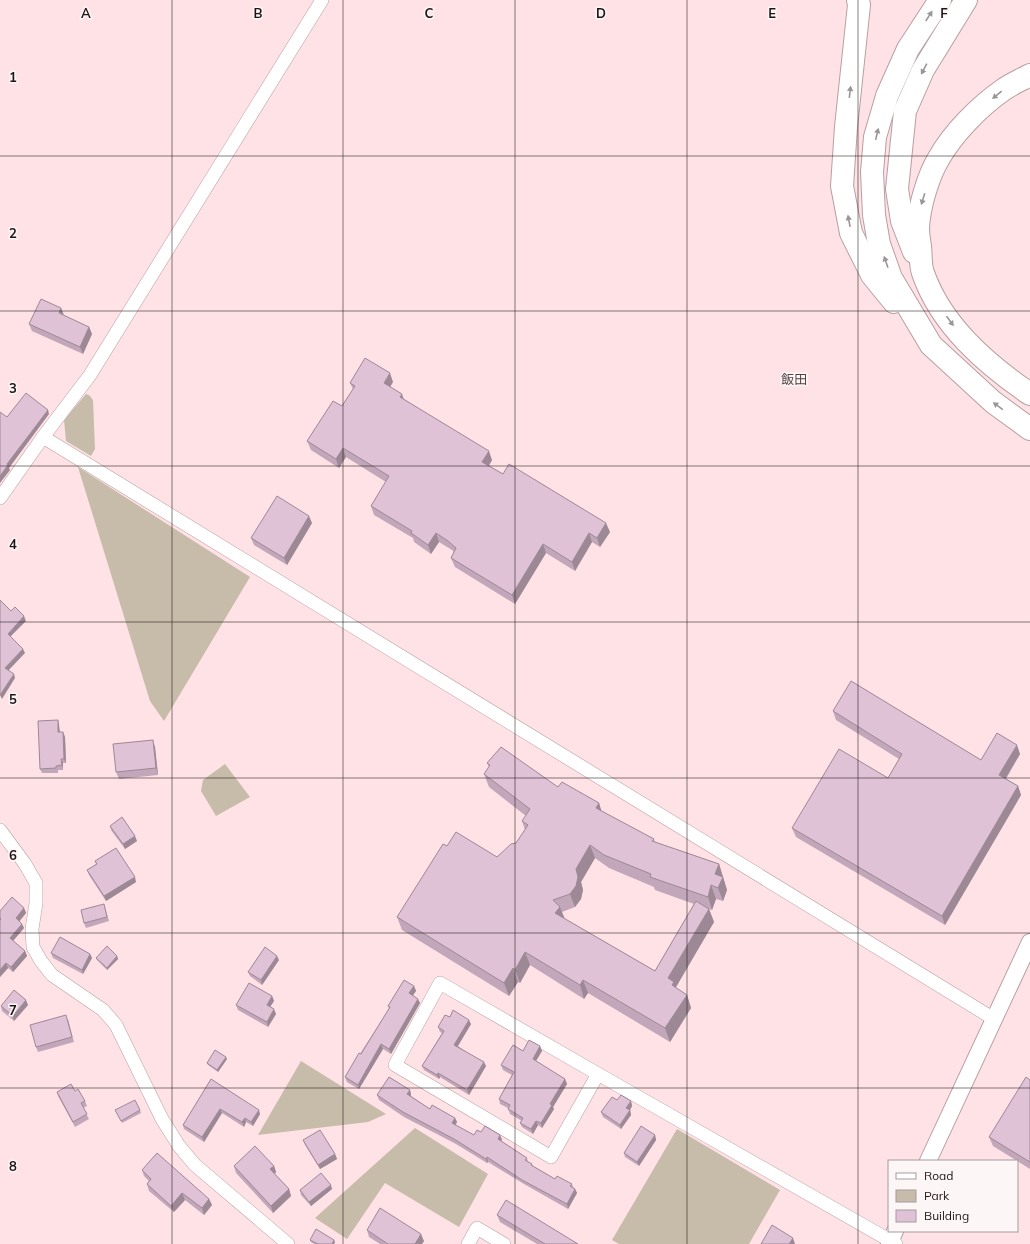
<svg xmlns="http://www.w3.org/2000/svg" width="1030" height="1244" font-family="Mulish,'Noto Sans JP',sans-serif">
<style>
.green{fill:#c7bca9}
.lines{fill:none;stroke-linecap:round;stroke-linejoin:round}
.minor-casing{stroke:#b99ea1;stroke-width:14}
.tertiary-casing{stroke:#b99ea1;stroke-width:18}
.motorway-casing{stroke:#b99ea1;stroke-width:24}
.minor{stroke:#fff;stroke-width:13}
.tertiary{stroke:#fff;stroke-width:16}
.motorway{stroke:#fff;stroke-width:22}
.wall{fill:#c1a7b9;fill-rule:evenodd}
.shaded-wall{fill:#9d8896}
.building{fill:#e0c2d7;stroke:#9d8896}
.oneway{fill:#9a9697}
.grid{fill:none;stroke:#1f1517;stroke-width:1;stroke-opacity:0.55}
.labels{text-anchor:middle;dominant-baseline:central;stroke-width:3;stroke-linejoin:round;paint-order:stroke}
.quarter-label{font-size:13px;fill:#553f42;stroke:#fcf6f7}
.grid-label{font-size:13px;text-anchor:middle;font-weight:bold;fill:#1f1517;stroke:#fcf6f7;stroke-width:3;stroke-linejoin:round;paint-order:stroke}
</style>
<rect width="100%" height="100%" fill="#ffe2e5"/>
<g class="green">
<polygon points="86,394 89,395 93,400 95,449 91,456 66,441 64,420"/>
<polygon points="78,467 250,577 164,721 150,701"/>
<polygon points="225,764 250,797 216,816 201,791 203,780"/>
<polygon points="301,1061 386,1114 368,1122 258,1135"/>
<polygon points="415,1128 488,1174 459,1227 385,1183 347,1239 315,1218"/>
<polygon points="677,1129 780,1190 749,1244 619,1244 612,1240"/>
</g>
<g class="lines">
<g class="minor-casing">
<g id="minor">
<polyline points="43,437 994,1019"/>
<polyline points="0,498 43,437 90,375 322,0"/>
<polyline points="0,830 25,864 36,883 36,903 32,929 33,947 41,961 52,975 103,1010 116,1025 162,1119 179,1146 195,1165 288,1244"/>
<polyline points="598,1074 440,983 395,1065 551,1157 598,1074 896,1244"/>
<polyline points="468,1244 477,1228 504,1244"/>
</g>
</g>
<g class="tertiary-casing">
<g id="tertiary">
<polyline points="928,1161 1030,942"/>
<polyline points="889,1244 895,1231"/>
</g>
</g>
<g class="motorway-casing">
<g id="motorway">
<polyline points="858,0 859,5 846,127 842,186 851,233 872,275 894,302"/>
<polyline points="940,0 908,49 887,96 875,137 872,172 874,215 879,244 891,278 931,345 993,402 1030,429"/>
<path d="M1030,75C1021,80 1011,84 1003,90C980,106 953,133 939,158C928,176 919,207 918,228C918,234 919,240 920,246C921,254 920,265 923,273C941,325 986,364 1030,394"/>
<polyline points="914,252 902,221 897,189 905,111 923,70 966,0"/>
</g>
</g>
<use href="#minor" class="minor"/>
<use href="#tertiary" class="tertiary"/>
<use href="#motorway" class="motorway"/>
</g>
<g class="wall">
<polygon points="64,316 89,327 92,334 83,354 32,331 29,324"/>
<polygon points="393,382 390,387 404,399 492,460 489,466 503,474 610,532 600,547 592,542 575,571 546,553 515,604 455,567 451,558 454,552 452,550 439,542 431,554 414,542 413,538 374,515 371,506 386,482 346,457 339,468 311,450 307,441 342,406 353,389 350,383"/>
<polygon points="312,523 287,565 254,545 251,538"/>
<polygon points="833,711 981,760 1020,754 1006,779 1018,786 1021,795 945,925 796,837 792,828 888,778 899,759 836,720"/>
<polygon points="58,720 59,725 60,732 63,732 65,737 66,763 63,763 63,770 58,770 58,773 42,773 40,769"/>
<polygon points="155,747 158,775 119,779 116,772"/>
<path d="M487,763L558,787L599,803L601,811L654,839L655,842L719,864L727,890L723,901L716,899L712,910L709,909L714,922L676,987V988L687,995L691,1008L670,1042L588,993L584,999L530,965L520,983L518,982L509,996L402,930L397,917L447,846L497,857L516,843L525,830L522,821L526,816L489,787L484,774L489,767ZM595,858L609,868L654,887L655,890L694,904L655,971L565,919L562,912L575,907L581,899L583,890L581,882Z"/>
<polygon points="110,826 137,841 125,849 111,830"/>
<polygon points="95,861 136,882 106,901 89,875 87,870 96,864"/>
<polygon points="104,904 109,921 86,928 84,923"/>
<polygon points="24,908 26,913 19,921 24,928 13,941 25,951 27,956 13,972 8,968 0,977 0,911"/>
<polygon points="51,953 90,954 92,958 83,974 53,958"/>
<polygon points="117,956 118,959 107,970 97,960 96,958"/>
<polygon points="279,960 262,985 250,976 248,972"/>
<polygon points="414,986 416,991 413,995 420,1003 391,1054 383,1049 359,1089 347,1082 345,1077 389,1009 388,1006"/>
<polygon points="272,996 274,1001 270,1007 276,1014 268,1027 238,1010 236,1005"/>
<polygon points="28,1005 14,1021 2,1011 1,1006"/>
<polygon points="450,1017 471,1024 458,1046 486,1066 469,1095 440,1077 439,1079 424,1070 422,1066 442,1033 440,1032 438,1027"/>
<polygon points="68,1019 74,1042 38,1052 36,1047"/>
<polygon points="540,1046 542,1051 536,1061 565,1079 567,1084 553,1107 554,1109 542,1128 538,1125 533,1134 522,1127 520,1123 522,1121 510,1114 508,1109 508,1108 500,1104 499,1099 512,1075 503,1070 501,1065 523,1051"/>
<polygon points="227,1059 218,1072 208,1065 207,1063"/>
<polygon points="211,1079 260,1114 253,1126 246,1122 244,1127 222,1113 204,1142 184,1129 183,1125"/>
<polygon points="1030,1080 1030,1169 993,1146 989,1137"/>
<polygon points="410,1090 411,1095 411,1096 430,1109 455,1118 457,1122 455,1125 474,1135 481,1132 500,1135 502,1140 501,1141 527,1158 528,1162 532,1164 533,1166 555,1179 572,1184 573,1187 575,1189 577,1193 568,1209 524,1184 488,1162 487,1163 456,1144 404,1117 379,1100 377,1095"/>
<polygon points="75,1091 85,1101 87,1106 83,1108 89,1119 75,1127 58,1096 57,1092"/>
<polygon points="617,1100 631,1101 632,1106 630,1110 631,1115 621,1129 603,1117 601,1112"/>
<polygon points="115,1110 140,1110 141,1113 122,1123"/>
<polygon points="655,1135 656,1140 639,1166 625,1157 624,1153"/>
<polygon points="303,1140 335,1154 337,1159 320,1169 305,1145"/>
<polygon points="234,1166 274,1166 276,1172 275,1174 289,1189 291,1196 273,1213 236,1173"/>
<polygon points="142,1170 209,1199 212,1205 204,1215 185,1200 174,1212 149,1191 147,1184 149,1181 144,1176"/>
<polygon points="332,1189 311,1206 301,1195 300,1190"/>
<polygon points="497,1215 578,1244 537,1244 500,1222"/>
<polygon points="367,1230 424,1241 422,1244 380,1244 369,1237"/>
<polygon points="310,1240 335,1242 334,1244 314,1244 311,1242"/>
</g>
<g class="shaded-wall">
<polygon points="61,308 64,315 59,313"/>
<polygon points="89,327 92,334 83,354 80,347"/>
<polygon points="390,373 393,382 387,392 384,383"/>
<polygon points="402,394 405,403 400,397"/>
<polygon points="48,410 49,414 9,468 10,470 0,483 0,476 7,464"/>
<polygon points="343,448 346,457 339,468 336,459"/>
<polygon points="489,451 492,460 485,471 482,462"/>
<polygon points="309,516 312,523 287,565 284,558"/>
<polygon points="606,523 610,532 600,547 597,538"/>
<polygon points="436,533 439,542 431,554 428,545"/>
<polygon points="589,533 592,542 575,571 572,562"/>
<polygon points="543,544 546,553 515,604 512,595"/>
<polygon points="24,616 26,621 9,638 8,634"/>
<polygon points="23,649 25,653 6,673 5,668"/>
<polygon points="14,674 15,678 2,699 0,695"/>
<polygon points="58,720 59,725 60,737 58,732"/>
<polygon points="63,732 65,737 66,763 64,759"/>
<polygon points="153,740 155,747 158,775 156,768"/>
<polygon points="1017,745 1020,754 1002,784 999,775"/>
<polygon points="61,759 63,763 63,770 62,765"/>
<polygon points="1018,786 1021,795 945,925 942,916"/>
<polygon points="599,803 603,816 596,808"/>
<polygon points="135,836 137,841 125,849 123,844"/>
<polygon points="590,845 595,858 581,882 583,890 581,899 575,907 570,894 576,869"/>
<polygon points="719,864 727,890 723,901 718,888 715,874"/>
<polygon points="135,877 136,882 106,901 104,896"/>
<polygon points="711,885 716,899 712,910 708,897"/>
<polygon points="560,907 565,920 555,913"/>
<polygon points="24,908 26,913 18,923 16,918"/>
<polygon points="709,909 714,922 676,987 679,995 677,998 668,978"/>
<polygon points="22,924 24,928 12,942 10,938"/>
<polygon points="25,951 27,956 13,972 11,967"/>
<polygon points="525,952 530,965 520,983 515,970"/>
<polygon points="90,954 92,958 83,974 82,970"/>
<polygon points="117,956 118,959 107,970 107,968"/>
<polygon points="277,956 279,960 262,985 261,980"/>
<polygon points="6,963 8,968 0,977 0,970"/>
<polygon points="513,968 518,982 509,996 504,983"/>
<polygon points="583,980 588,993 584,999 580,985"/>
<polygon points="414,986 416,991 411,998 409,993"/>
<polygon points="687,995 691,1008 670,1042 665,1028"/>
<polygon points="272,996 274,1001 268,1010 267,1005"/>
<polygon points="418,999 420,1003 391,1054 389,1049"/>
<polygon points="26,1000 28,1005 14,1021 13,1016"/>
<polygon points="274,1009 276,1014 268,1027 267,1022"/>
<polygon points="469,1020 471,1024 456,1049 454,1045"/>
<polygon points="381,1044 383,1049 359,1089 358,1085"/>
<polygon points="540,1046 542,1051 534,1064 533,1059"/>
<polygon points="226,1057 227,1059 218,1072 217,1070"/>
<polygon points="484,1062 486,1066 469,1095 467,1090"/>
<polygon points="438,1073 440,1077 439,1079 437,1075"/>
<polygon points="565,1079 567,1084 553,1107 554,1109 542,1128 541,1123 550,1104"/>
<polygon points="410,1090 411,1095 409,1098 407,1094"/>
<polygon points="631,1101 632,1106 630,1110 631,1115 621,1129 620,1125 626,1108"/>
<polygon points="220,1109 222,1113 204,1142 202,1137"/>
<polygon points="259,1110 260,1114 253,1126 251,1122"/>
<polygon points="245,1118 246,1122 244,1127 242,1122"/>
<polygon points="455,1118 457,1122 454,1128 452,1123"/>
<polygon points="536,1121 538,1125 533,1134 531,1129"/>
<polygon points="500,1135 502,1140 499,1144 498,1139"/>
<polygon points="655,1135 656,1140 639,1166 637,1162"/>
<polygon points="335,1154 337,1159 320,1169 318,1165"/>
<polygon points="487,1157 488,1162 487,1163 486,1159"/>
<polygon points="274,1166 276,1172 273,1176 270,1169"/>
<polygon points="331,1185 332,1189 311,1206 309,1202"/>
<polygon points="289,1189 291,1196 273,1213 271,1206"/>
<polygon points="575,1189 577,1193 568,1209 567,1204"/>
<polygon points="182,1193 185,1200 174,1212 171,1206"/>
<polygon points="209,1199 212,1205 204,1215 202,1208"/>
<polygon points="421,1234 424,1241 422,1244 415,1244"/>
<polygon points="793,1238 795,1244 789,1244"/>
<polygon points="334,1240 335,1242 334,1244 332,1244"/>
</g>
<g class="building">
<polygon points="41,299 61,308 59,313 89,327 80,347 29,324"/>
<polygon points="365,358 390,373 384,383 402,394 400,397 489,451 482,462 503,474 509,464 606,523 597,538 589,533 572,562 543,544 512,595 451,558 456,548 448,541 436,533 428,545 411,533 412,531 371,506 389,476 343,448 336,459 307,441 333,401 342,406 355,386 350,383"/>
<polygon points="26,393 48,410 7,464 8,465 0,476 0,412 7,417"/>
<polygon points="277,496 309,516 284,558 251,538"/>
<polygon points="0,600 11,611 15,607 24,616 8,634 23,649 5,668 14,674 0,695"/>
<polygon points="851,681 981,760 997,733 1017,745 999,775 1018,786 942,916 792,828 839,749 888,778 902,754 833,711"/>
<polygon points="58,720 58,732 63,732 64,759 61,759 62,765 56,766 56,768 40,769 38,721"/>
<polygon points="153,740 156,768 116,772 113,744"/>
<polygon points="501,747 558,787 562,782 599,803 596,808 654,839 652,841 719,864 715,874 723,877 718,888 711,885 708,897 650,877 651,874 604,855 590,845 576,869 578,877 576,886 570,894 553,900 560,907 555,913 655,971 696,901 709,909 668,978 674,982 672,985 687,995 665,1028 583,980 580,985 525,952 515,970 513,968 504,983 397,917 443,844 447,846 456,832 497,857 511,844 516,843 528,825 522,821 530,809 484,774 490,765 487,763"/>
<polygon points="122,817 135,836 123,844 110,826"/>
<polygon points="116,848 135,877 104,896 87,870 97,864 95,861"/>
<polygon points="12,897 24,908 16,918 22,924 10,938 25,951 11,967 6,963 0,970 0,920 1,919 0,918 0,911"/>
<polygon points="104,904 107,917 84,923 81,910"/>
<polygon points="60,937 90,954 82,970 51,953"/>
<polygon points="107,946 117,956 107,968 96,958"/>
<polygon points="265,947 277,956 261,980 248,972"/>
<polygon points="404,980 414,986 409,993 418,999 389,1049 381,1044 358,1085 345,1077 359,1053 361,1054 390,1007 388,1006"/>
<polygon points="249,983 272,996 267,1005 274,1009 267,1022 236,1005"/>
<polygon points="14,990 26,1000 13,1016 1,1006"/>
<polygon points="453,1010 469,1020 454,1045 484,1062 467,1090 438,1073 437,1075 422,1066 444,1031 438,1027 445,1015 450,1017"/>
<polygon points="66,1015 72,1037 36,1047 30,1025"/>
<polygon points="529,1040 540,1046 533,1059 565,1079 550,1104 552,1105 541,1123 536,1121 531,1129 520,1123 523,1118 508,1109 510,1105 499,1099 514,1072 501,1065 513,1045 523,1051"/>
<polygon points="215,1050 226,1057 217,1070 207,1063"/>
<polygon points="389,1077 410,1090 407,1094 430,1109 432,1105 455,1118 452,1123 474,1135 477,1130 481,1132 485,1126 500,1135 498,1139 527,1158 525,1160 532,1164 531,1165 555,1179 557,1176 572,1184 570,1186 575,1189 567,1204 522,1180 487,1157 486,1159 454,1139 403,1112 377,1095"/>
<polygon points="1026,1077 1030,1080 1030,1162 989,1137"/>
<polygon points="211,1079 259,1110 251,1122 245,1118 242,1122 220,1109 202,1137 183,1125"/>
<polygon points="71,1084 75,1091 78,1089 85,1101 81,1103 87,1114 73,1122 57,1092"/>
<polygon points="621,1095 631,1101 626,1108 630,1110 620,1125 601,1112 612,1097 617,1100"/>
<polygon points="135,1100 140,1110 121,1121 115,1110"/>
<polygon points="641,1126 655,1135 637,1162 624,1153"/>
<polygon points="320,1130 335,1154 318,1165 303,1140"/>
<polygon points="255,1146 274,1166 270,1169 289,1189 271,1206 234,1166"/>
<polygon points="157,1153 209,1199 202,1208 182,1193 171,1206 147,1184 151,1179 142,1170"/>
<polygon points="321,1173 331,1185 309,1202 300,1190"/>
<polygon points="506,1200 578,1244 545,1244 497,1215"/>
<polygon points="380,1208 421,1234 415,1244 388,1244 367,1230"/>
<polygon points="772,1225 793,1238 789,1244 761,1244"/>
<polygon points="316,1229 334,1240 332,1244 318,1244 310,1240"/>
</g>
<defs><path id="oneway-solid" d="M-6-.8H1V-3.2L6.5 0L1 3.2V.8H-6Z"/></defs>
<g class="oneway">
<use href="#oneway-solid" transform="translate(929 16) rotate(-57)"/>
<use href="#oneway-solid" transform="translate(924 69) rotate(118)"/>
<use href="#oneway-solid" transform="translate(850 92) rotate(-83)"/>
<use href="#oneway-solid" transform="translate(997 95) rotate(141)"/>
<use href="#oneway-solid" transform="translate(877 134) rotate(-77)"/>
<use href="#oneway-solid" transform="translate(923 199) rotate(107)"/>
<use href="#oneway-solid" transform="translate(849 221) rotate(-101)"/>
<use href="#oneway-solid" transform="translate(886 262) rotate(-109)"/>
<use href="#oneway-solid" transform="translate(950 321) rotate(54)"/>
<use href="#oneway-solid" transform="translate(998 406) rotate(-144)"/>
</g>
<path class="grid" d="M172,0V1244M343,0V1244M515,0V1244M687,0V1244M858,0V1244M0,156H1030M0,311H1030M0,466H1030M0,622H1030M0,778H1030M0,933H1030M0,1088H1030"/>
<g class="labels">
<g class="quarter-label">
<text x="794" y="379">飯田</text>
</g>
</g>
<g class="grid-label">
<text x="86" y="18">A</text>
<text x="258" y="18">B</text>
<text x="429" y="18">C</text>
<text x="601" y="18">D</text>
<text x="772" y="18">E</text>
<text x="944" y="18">F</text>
<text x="13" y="82">1</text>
<text x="13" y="238">2</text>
<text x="13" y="393">3</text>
<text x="13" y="549">4</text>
<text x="13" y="704">5</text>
<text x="13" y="860">6</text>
<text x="13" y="1015">7</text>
<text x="13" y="1171">8</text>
</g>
<rect x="888" y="1160" width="130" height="72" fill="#fcf6f7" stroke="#a49c9d"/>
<rect x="896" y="1173" width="20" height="6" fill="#ffffff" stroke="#a49c9d"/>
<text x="924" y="1180" font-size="12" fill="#1f1517">Road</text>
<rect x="896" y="1190" width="20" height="12" fill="#c7bca9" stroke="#a49c9d"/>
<text x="924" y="1200" font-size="12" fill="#1f1517">Park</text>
<rect x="896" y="1210" width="20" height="12" fill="#e0c2d7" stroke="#a49c9d"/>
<text x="924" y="1220" font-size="12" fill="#1f1517">Building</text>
</svg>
